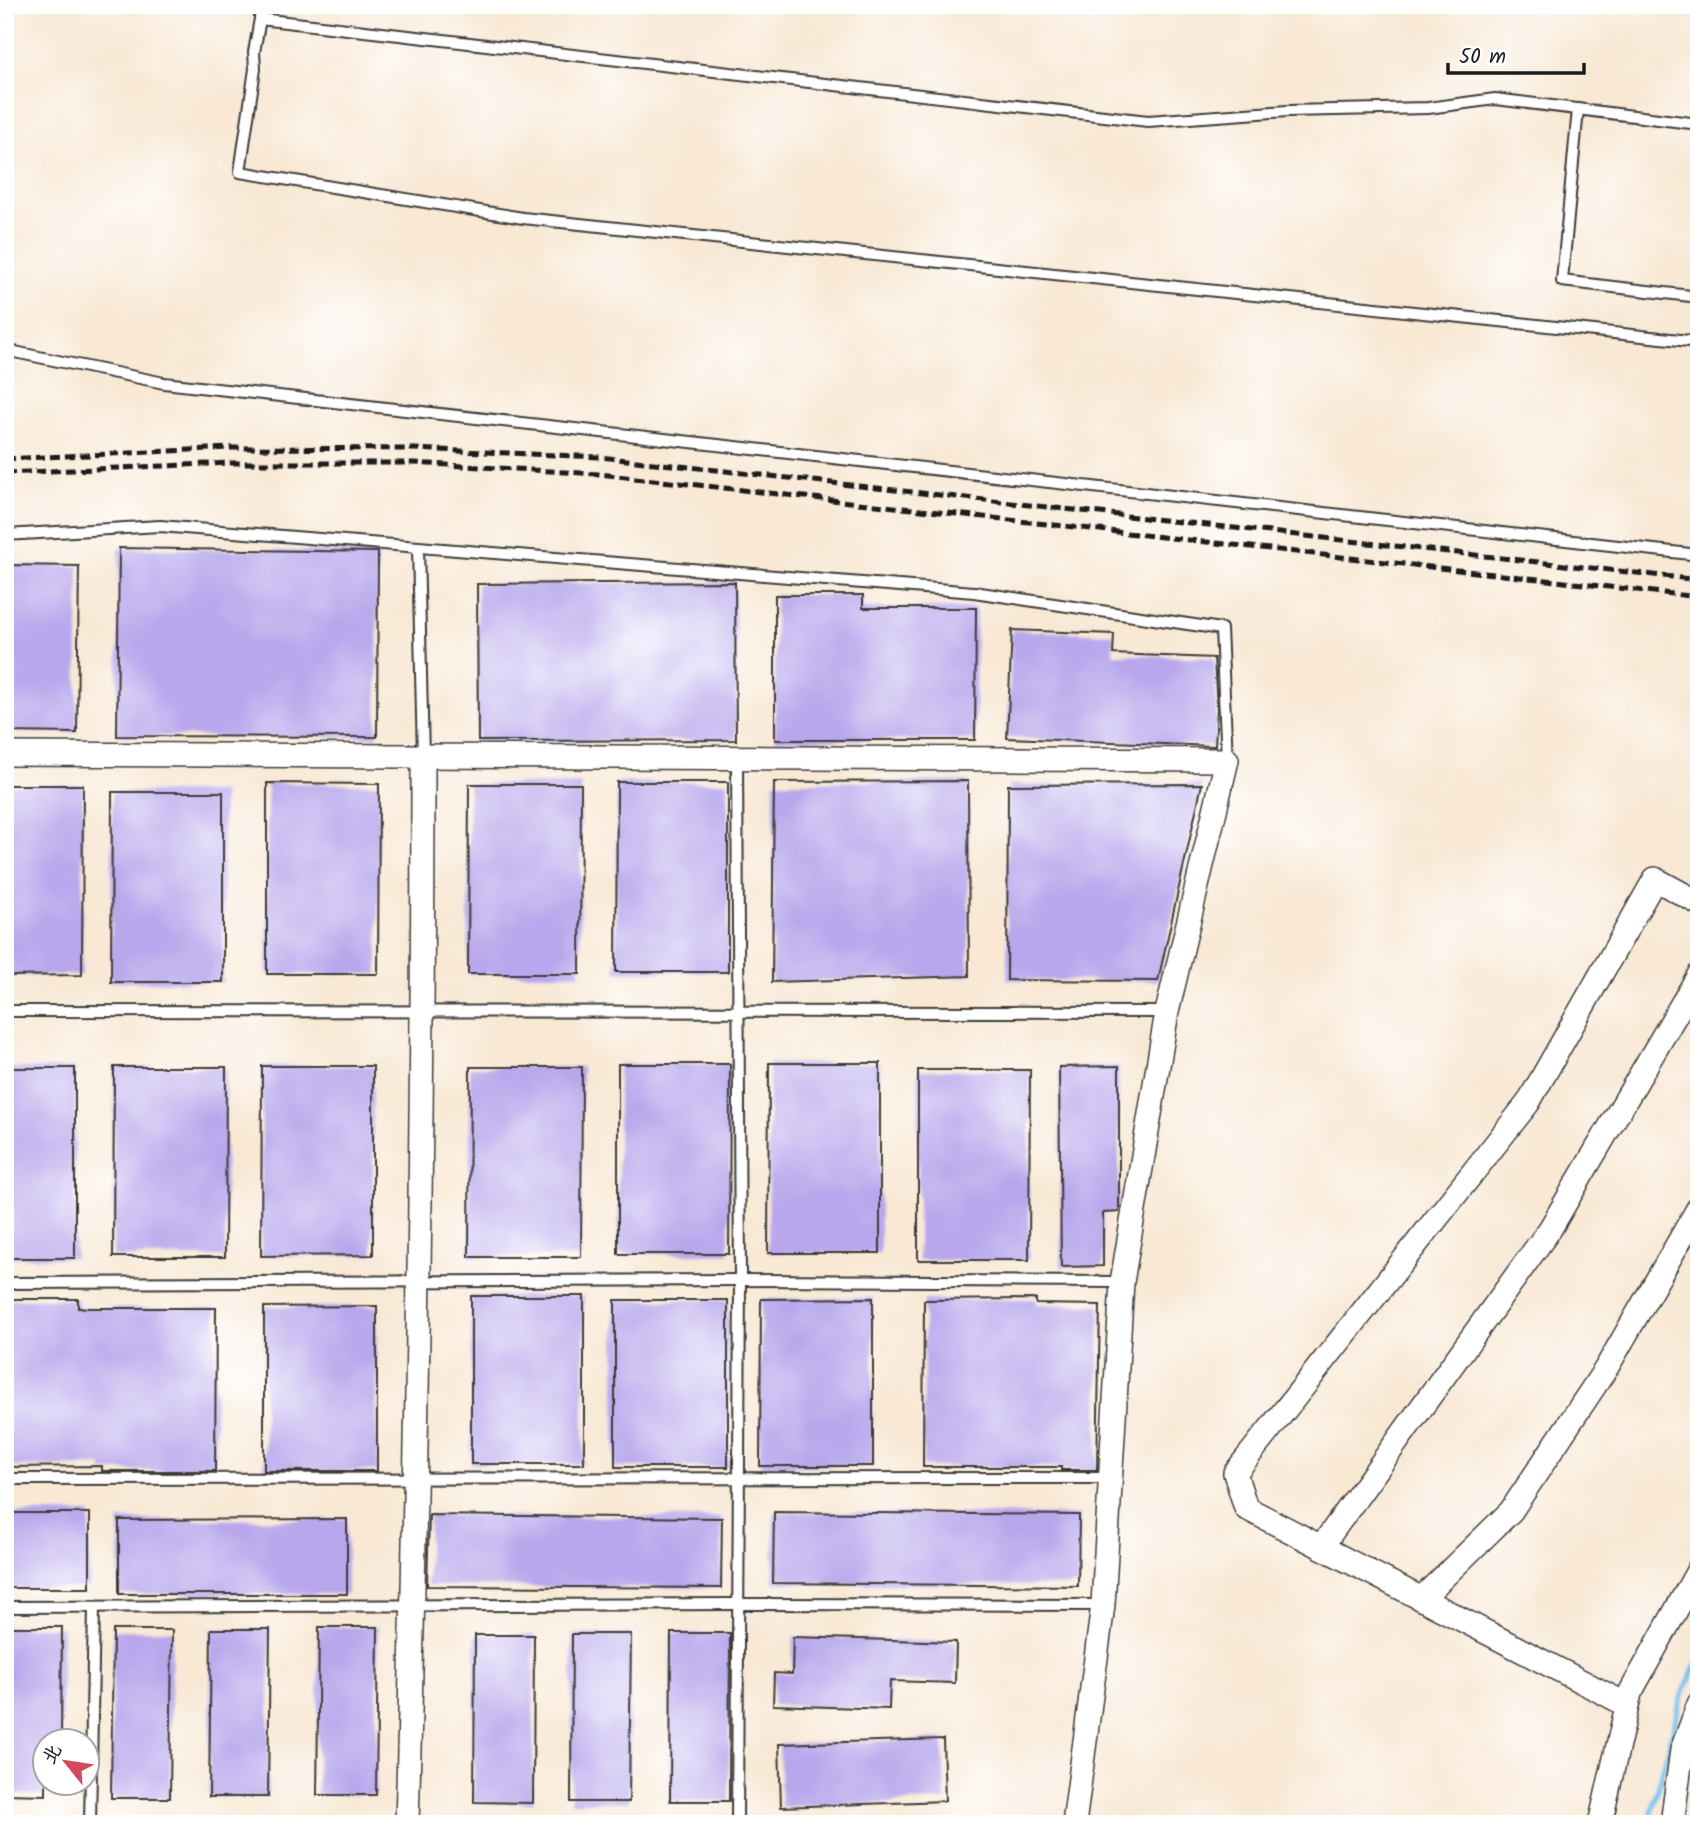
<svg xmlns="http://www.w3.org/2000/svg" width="1704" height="1829" font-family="Kalam,'LXGW WenKai TC',sans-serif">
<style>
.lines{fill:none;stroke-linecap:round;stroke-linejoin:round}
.stream{stroke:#71c0ec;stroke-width:5}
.building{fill:#b8a7ec}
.service-casing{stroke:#3d3b38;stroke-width:14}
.minor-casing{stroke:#3d3b38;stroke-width:26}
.service{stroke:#fff;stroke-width:10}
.minor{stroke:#fff;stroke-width:23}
.rail{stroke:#1c1c1c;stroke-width:5;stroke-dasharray:10 5;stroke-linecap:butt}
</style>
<rect width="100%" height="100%" fill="#fff"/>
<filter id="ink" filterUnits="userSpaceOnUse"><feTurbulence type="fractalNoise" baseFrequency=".0143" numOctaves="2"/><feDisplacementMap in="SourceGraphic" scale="14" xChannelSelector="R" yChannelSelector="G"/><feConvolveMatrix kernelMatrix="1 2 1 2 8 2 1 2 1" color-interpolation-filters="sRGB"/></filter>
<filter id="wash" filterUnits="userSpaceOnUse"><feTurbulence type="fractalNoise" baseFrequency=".00686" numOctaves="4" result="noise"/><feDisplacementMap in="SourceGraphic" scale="28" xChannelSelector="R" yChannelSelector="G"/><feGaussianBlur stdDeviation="1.57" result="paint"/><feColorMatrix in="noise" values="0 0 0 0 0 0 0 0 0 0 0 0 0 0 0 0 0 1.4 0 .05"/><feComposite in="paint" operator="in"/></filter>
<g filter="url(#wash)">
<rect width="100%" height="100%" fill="#f8e8d4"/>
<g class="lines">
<polyline class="stream" points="1649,1824 1681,1698 1699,1660"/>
</g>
<g id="blocks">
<g class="building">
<polygon points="119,548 378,552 377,737 117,736"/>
<polygon points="5,565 79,566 77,733 5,732"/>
<polygon points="735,582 736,740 478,741 477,584"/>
<polygon points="775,595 863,595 863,608 976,608 975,740 775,740"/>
<polygon points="1012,630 1114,634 1113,654 1214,658 1217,708 1215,746 1007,738"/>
<polygon points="968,781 969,976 772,982 774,782"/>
<polygon points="617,782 728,782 728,972 616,972"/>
<polygon points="267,783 379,784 378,974 267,974"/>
<polygon points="469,784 581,784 580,974 468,974"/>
<polygon points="1202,784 1158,981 1007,980 1008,785"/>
<polygon points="5,785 83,785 82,975 5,976"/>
<polygon points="112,792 223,792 223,982 111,982"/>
<polygon points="769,1063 880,1063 880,1253 768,1253"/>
<polygon points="618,1064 730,1064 729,1254 618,1254"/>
<polygon points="262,1066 373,1066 373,1255 261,1256"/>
<polygon points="1119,1066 1119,1212 1103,1213 1103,1266 1061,1267 1059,1067"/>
<polygon points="114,1067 226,1067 225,1257 113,1257"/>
<polygon points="470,1067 582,1067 581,1257 469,1257"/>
<rect x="5" y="1068" width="70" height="190"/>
<polygon points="918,1070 1030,1070 1029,1260 918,1260"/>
<rect x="471" y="1296" width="113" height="168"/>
<polygon points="873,1298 873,1466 760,1466 761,1299"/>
<polygon points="5,1299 78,1299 78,1308 216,1308 215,1471 102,1471 102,1466 5,1467"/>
<polygon points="1036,1299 1036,1304 1100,1305 1097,1470 1061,1470 1061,1467 923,1467 924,1300"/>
<rect x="615" y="1300" width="113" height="167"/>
<polygon points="377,1306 377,1471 264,1471 264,1307"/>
<polygon points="774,1512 1079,1515 1078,1586 773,1583"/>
<rect x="5" y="1513" width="85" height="75"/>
<polygon points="429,1515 722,1518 721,1588 427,1586"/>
<polygon points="347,1519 347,1594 119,1594 119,1520"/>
<polygon points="5,1627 62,1627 61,1741 46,1741 46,1795 5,1794"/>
<polygon points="319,1627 378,1627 376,1795 317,1795"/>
<polygon points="211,1629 270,1629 268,1797 209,1797"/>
<polygon points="113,1630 172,1630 170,1798 111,1798"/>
<polygon points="671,1633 730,1633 729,1801 670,1801"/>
<polygon points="572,1634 631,1634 629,1802 571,1802"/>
<polygon points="475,1635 534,1635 533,1803 474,1802"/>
<polygon points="793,1637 956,1642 955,1683 890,1681 889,1709 773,1705 774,1673 792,1674"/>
<polygon points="943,1739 945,1801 781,1807 779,1744"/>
</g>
</g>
</g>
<g filter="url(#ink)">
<use href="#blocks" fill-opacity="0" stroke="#3d3b38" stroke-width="2"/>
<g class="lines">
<g class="service-casing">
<g id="service">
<polyline points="261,5 260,19 1148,121 1288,111 1428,108 1495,99 1699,124"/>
<polyline points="260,19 254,52 255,69 240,172 523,218 1699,342"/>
<polyline points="1578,109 1562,281 1699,297"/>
<polyline points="5,350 164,383 1699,555"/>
<polyline points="5,535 160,526 974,592 1221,629 1227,760"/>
<polyline points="418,547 423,757"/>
<polyline points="737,758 740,1280 737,1824"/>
<polyline points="5,1011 1167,1012"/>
<polyline points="5,1283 740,1280 1122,1282"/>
<polyline points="5,1479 1111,1478"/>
<polyline points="5,1607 737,1604 1103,1605"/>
<polyline points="90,1824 94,1607"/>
</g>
</g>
<g class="minor-casing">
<g id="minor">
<polyline points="5,754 1227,760 1167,1012 1122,1282 1103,1605 1074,1824"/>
<polyline points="1321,1547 1550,1229 1699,975"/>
<polyline points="1421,1599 1511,1511 1607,1367 1699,1207"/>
<polyline points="1627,1705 1246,1508 1235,1473 1528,1103 1655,879 1699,903"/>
<path d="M407,1824C417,1468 423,1113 423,757"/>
<polyline points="1600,1824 1630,1693 1699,1569"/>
<polyline points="1672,1824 1682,1750 1699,1704"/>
</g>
</g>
<use href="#service" class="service"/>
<use href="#minor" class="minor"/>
<g class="rail">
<polyline points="5,459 232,448 414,449 600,457 1699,580"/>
<polyline points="5,473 230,463 414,463 599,474 1699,597"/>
</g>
</g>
</g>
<rect width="1704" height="1829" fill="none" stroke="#fff" stroke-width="28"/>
<g transform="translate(66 1762) rotate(300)"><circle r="33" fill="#ffffff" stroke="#a4a4a4" stroke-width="2"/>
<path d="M0-5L12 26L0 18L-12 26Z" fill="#d1495b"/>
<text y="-10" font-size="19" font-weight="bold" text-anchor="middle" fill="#1c1c1c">北</text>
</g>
<path d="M1448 63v10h136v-10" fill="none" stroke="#1c1c1c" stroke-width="3.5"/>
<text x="1459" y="63" font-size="21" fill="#1c1c1c" stroke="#ffffff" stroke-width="5" paint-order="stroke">50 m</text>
</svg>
